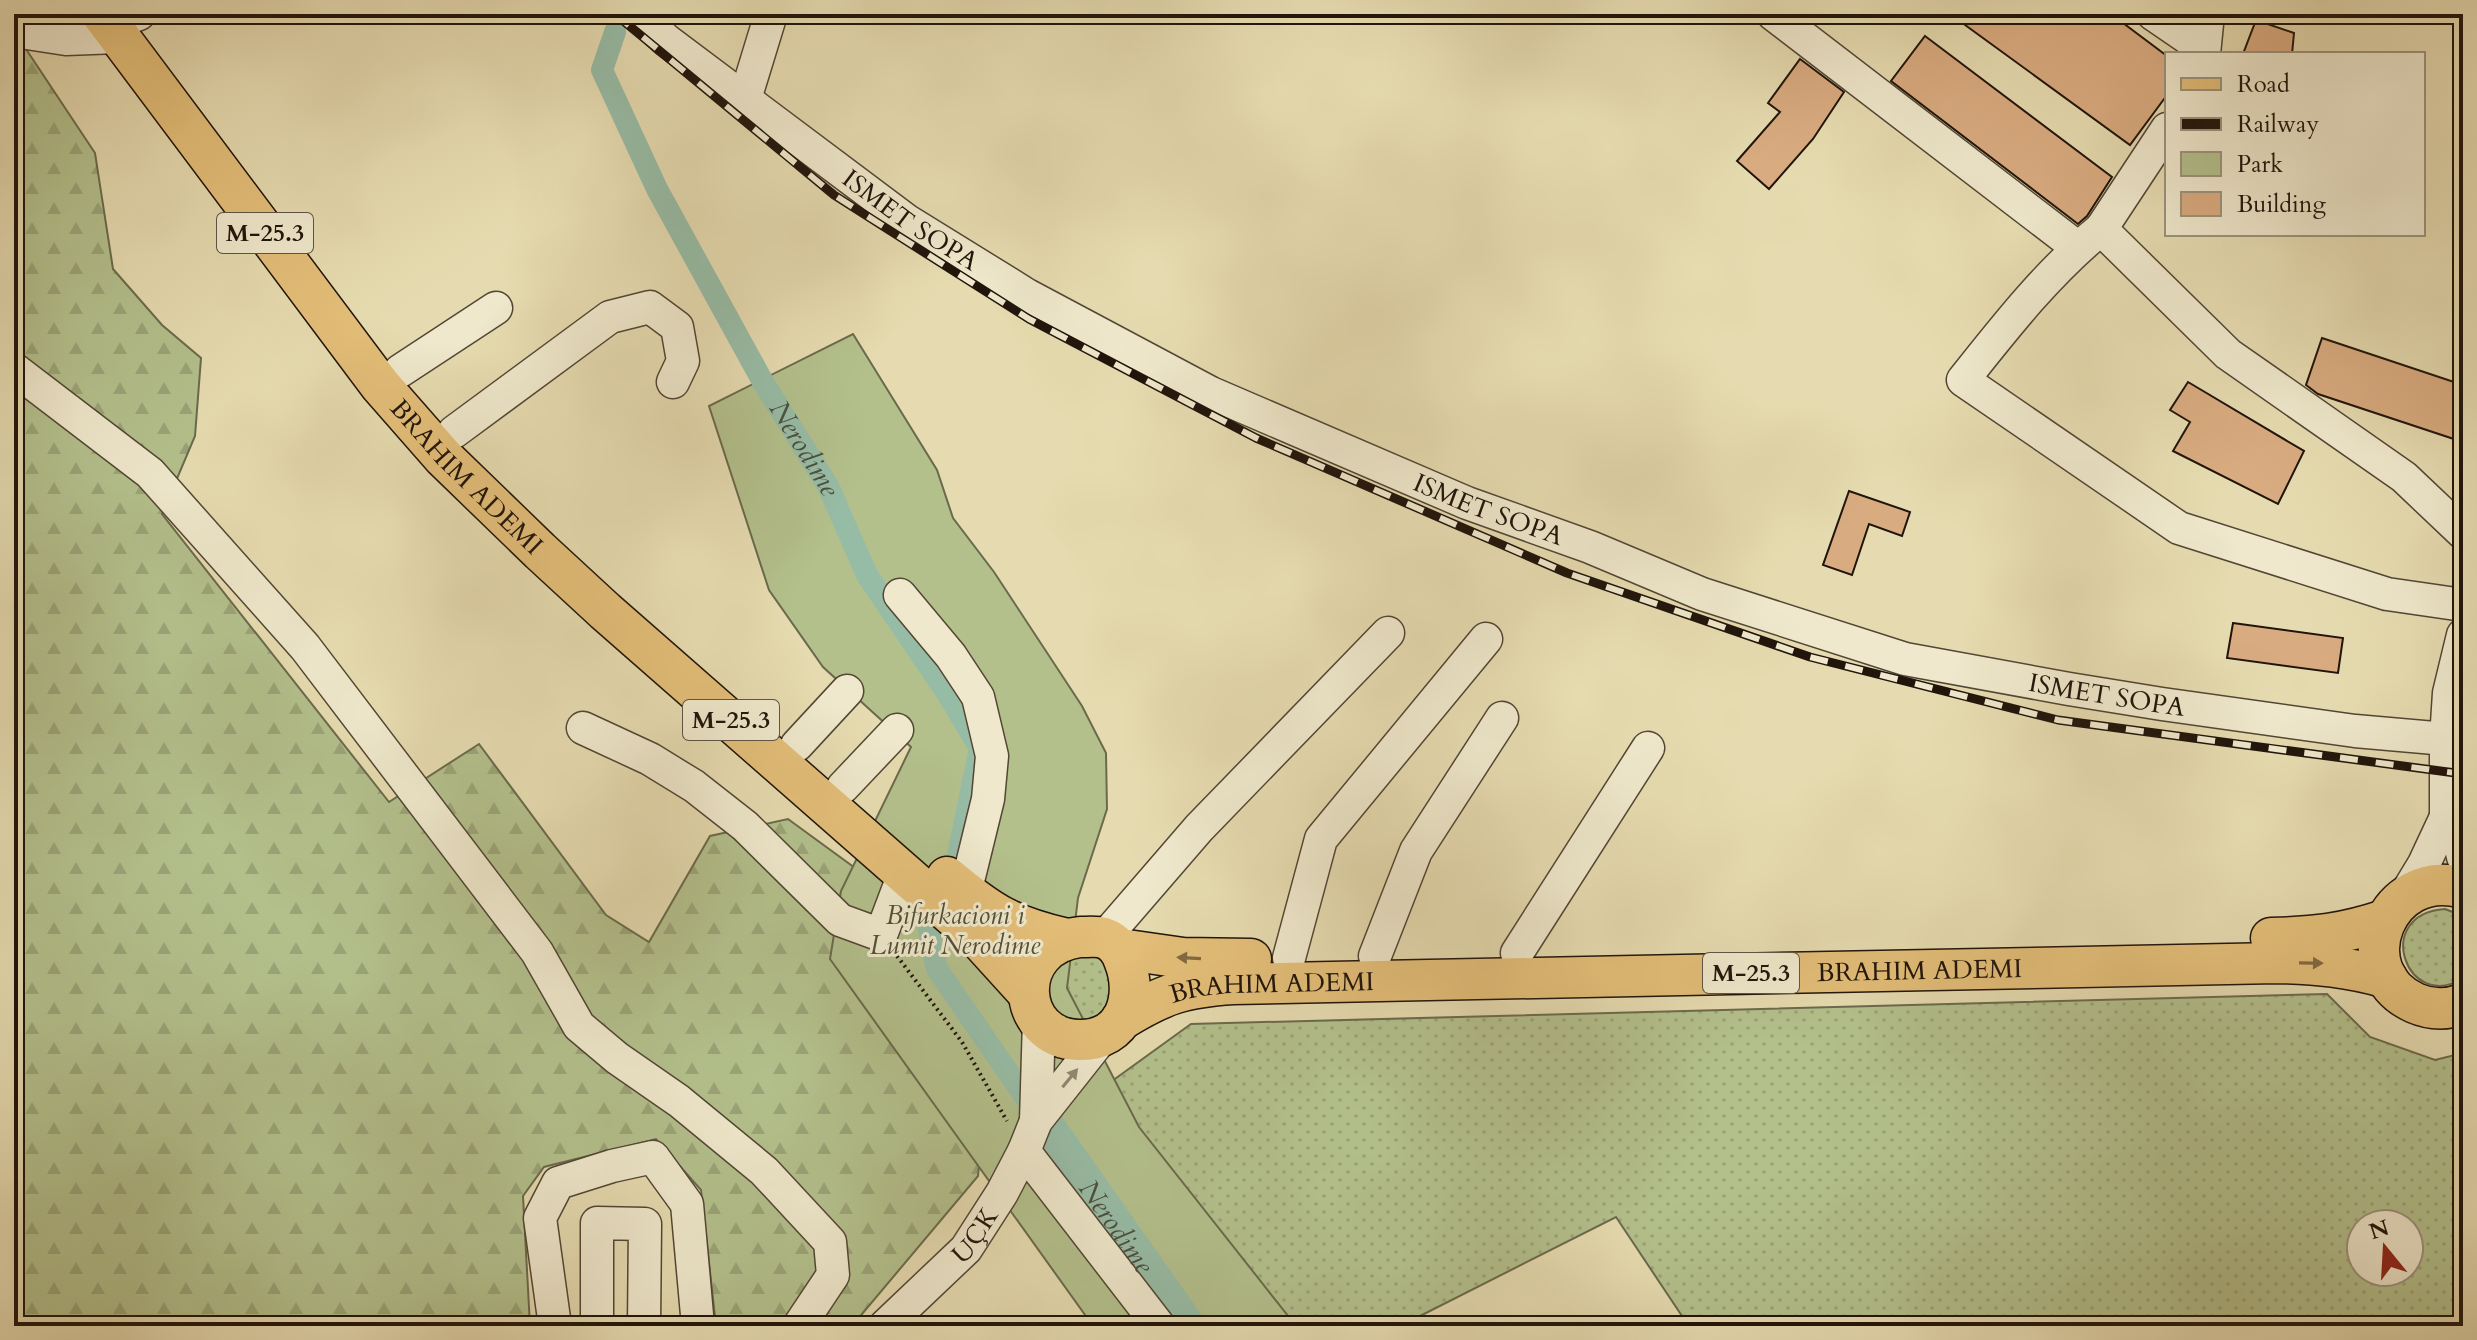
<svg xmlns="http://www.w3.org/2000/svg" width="2477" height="1340" font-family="Cardo,serif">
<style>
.grass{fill:url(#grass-dots);stroke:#6a6a4c;stroke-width:2;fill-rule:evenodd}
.forest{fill:url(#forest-firs);stroke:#6a6a4c;stroke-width:2}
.park{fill:#b3c08c;stroke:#6a6a4c;stroke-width:2}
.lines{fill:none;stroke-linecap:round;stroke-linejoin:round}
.canal{stroke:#97bca6;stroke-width:22}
.river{stroke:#97bca6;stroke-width:38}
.building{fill:#d9ab80;stroke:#20140b;stroke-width:2}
.minor-casing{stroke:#524634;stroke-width:35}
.major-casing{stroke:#20140b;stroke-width:43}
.path{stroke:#20140b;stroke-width:4;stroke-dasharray:2 4;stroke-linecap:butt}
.minor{stroke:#efe8cc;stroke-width:32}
.major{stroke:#e3be78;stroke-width:40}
.rail-casing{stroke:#20140b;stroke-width:9}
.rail{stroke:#efe8cc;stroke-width:6;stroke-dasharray:18;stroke-linecap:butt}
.oneway{fill:#826942}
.oneway2{fill:#928975}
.labels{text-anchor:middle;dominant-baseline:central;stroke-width:6;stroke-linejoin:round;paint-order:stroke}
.shield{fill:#efe8cc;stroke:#5e5445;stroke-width:2}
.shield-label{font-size:24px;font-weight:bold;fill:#20140b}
.street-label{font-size:26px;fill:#20140b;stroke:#efe8cc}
.park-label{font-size:26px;font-style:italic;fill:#535038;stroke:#efe8cc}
.water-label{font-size:28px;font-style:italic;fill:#4a4f41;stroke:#efe8cc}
</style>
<defs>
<pattern id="grass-dots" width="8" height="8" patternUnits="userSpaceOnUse" patternTransform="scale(2)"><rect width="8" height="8" fill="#b3c08c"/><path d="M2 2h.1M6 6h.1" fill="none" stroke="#9aa477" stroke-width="1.8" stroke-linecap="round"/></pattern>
<pattern id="forest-firs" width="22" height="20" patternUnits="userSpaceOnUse" patternTransform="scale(2)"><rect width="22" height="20" fill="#b3c08c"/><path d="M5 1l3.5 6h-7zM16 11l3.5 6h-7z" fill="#9aa477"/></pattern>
</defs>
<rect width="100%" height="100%" fill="#e6dbb0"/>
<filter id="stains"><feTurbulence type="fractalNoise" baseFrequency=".0025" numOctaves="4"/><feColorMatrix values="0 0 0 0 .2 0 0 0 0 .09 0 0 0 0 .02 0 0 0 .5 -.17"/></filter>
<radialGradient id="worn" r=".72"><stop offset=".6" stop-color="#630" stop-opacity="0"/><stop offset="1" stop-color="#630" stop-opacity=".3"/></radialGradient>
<g class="grass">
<path d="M2445,909L2463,916V978C2407,1014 2371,914 2445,909Z"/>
<polygon points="1091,954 1101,959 1115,978 1107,1013 1085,1025 1045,979 1058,960"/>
<path d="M2327,994L2370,1037L2435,1060L2463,1053V1326H1695L1684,1319L1616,1217L1418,1317L1423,1326H1226L1072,1110L1191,1024ZM2361,1224H2409V1272H2361Z"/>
</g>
<polygon class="forest" points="14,31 95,153 113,269 162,325 201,358 195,436 162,514 389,802 479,744 606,915 649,942 710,836 788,819 881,887 984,1114 978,1176 852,1326 716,1326 701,1190 656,1139 544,1167 523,1196 530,1326 14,1326"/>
<polygon class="park" points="853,334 937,470 953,518 994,572 1082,706 1106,753 1107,809 1078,898 1067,988 1139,1127 1296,1326 1093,1326 830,959 841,891 911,747 823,667 769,590 709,406"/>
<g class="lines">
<g class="canal">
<path id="s1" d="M615,32L602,70L657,189L763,382L828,486L867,575L947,693L980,748L956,865"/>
<polyline points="927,919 937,969 1032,1107"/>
</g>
<path class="river" id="s2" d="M1046,1127L1186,1326"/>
</g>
<g class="building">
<polygon points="1950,14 2111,14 2167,56 2167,95 2130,145"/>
<polygon points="2256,20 2294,33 2292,54 2243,54"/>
<polygon points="1925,36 2112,177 2087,216 2078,224 1891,81"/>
<polygon points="1800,59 1844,92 1813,139 1769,189 1737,161 1780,112 1768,103"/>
<polygon points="2322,338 2463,385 2463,442 2318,394 2306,385"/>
<polygon points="2188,382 2304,451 2278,504 2173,451 2190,422 2170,410"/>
<polygon points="1849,491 1910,512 1902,536 1869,524 1852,575 1823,565"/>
<polygon points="2233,623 2343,638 2338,673 2227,658"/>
</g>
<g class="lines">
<g class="minor-casing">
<g id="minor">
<path id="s3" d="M638,14L666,40L906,220L1027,295L1211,393L1467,503L1590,547L1702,594L1905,659L2069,689L2162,704L2355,731L2446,739"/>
<polyline points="1773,14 2078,248"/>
<polyline points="2153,14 2191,40 2201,54"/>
<polyline points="134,16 139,14"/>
<polyline points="14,31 66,39 118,37"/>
<polyline points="2204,54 2208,14"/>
<polyline points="745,99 771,14"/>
<polyline points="2167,129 2101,229 2228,354 2404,477 2463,533"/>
<path d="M2101,229C2048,272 2005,327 1963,380L2179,528L2387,594L2463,605"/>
<polyline points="14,369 150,473 305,647 537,952 579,1026 617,1058 679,1101 764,1171 830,1242 833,1275 799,1326"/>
<polyline points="400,371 496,308"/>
<polyline points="454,432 610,317 650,307 677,327 683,361 673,382"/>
<polyline points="900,595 951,656 978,697 992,756 988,799 965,893"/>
<polyline points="2463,635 2449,693 2446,739 2446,817 2460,844 2463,857"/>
<polyline points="583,728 650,759 694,786 745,826 840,920 881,935 904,874"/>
<polyline points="797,745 847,691"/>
<polyline points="843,787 897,730"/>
<polyline points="2404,897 2424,864 2446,817"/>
<polyline points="1104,938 1199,828 1388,633"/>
<polyline points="1517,953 1648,748"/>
<polyline points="1375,956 1416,851 1502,718"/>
<polyline points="1289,958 1321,839 1486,639"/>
<polyline points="1036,1121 1039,1020"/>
<polyline points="1024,1151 1159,1326"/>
<polyline points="555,1326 540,1218 558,1183 612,1166 653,1157 687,1204 698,1326"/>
<polyline points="597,1326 597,1223 645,1224 644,1326"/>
<path id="s4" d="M885,1326L966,1249L1002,1193L1024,1151L1036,1121L1104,1035"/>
</g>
</g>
<g class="major-casing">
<g id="major">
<path id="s5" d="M102,14L380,385L444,458L540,551L605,611L979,939L1028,993"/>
<path d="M947,877C991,914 1011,926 1067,939"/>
<path d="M2463,888C2386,866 2345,971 2415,1003C2431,1010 2447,1010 2463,1004"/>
<path d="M1080,937C1087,937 1098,936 1104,938C1115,942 1121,951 1124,960C1139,997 1125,1041 1079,1040C1015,1039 1009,946 1080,937Z"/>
<path d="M2271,938C2315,937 2343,934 2385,920"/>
<polyline points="1120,949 1183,958 1251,959"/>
<path id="s6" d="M1121,1020C1163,994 1184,987 1233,984L2277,963C2317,964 2349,967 2387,978"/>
</g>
</g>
<polyline class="path" points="897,956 962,1042 1007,1121"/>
<use href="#minor" class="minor"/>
<use href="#major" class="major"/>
<g class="rail-casing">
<polyline id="rail" points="615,14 834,195 1029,319 1256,438 1567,573 1810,657 2058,720 2463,774"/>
</g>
<use href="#rail" class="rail"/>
</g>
<defs><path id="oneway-solid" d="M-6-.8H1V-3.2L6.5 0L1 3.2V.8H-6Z" transform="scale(2)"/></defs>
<g class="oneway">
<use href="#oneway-solid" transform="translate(1189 958) rotate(-177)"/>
<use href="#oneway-solid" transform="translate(2311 963) rotate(1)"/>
</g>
<use class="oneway2" href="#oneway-solid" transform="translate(1070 1078) rotate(-51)"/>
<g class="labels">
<g class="shield">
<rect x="217" y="213" width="96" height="40" rx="6"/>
<rect x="683" y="700" width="96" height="40" rx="6"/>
<rect x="1703" y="953" width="96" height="40" rx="6"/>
</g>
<g class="shield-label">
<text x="265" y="233">M-25.3</text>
<text x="731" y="720">M-25.3</text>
<text x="1751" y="973">M-25.3</text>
</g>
<g class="street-label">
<text stroke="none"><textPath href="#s3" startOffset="342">ISMET SOPA</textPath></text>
<text stroke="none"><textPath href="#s5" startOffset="590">BRAHIM ADEMI</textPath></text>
<text stroke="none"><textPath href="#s3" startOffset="990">ISMET SOPA</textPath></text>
<text stroke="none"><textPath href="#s3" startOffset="1638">ISMET SOPA</textPath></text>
<text stroke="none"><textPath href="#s6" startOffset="806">BRAHIM ADEMI</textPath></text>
<text stroke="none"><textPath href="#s6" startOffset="158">BRAHIM ADEMI</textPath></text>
<text stroke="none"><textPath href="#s4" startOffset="128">UÇK</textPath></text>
</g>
<g class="park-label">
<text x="955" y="915">Bifurkacioni i<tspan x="955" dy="30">Lumit Nerodime</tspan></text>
</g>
<g class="water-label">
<text stroke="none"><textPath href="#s1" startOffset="470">Nerodime</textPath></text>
<text stroke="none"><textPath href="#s2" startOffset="122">Nerodime</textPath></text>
</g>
</g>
<rect width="2477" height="1340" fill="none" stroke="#e6dbb0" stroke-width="48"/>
<rect x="16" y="16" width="2445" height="1308" fill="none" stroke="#20140b" stroke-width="4"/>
<rect x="24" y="24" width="2429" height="1292" fill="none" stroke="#20140b" stroke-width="2"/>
<rect x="2165" y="52" width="260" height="184" fill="#efe8cc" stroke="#9c937f" stroke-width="2"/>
<rect x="2181" y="78" width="40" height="12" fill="#e3be78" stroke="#9c937f" stroke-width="2"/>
<text x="2237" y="92" font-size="24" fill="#20140b">Road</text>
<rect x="2181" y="118" width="40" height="12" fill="#20140b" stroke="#9c937f" stroke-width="2"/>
<text x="2237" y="132" font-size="24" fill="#20140b">Railway</text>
<rect x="2181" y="152" width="40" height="24" fill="#b3c08c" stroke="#9c937f" stroke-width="2"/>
<text x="2237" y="172" font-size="24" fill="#20140b">Park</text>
<rect x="2181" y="192" width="40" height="24" fill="#d9ab80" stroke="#9c937f" stroke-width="2"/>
<text x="2237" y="212" font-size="24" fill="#20140b">Building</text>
<g transform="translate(2385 1248) rotate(342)"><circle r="38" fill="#efe8cc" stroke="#9c937f" stroke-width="2"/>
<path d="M0-6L14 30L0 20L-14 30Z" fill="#8f2418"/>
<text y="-12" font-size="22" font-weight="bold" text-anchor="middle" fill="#20140b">N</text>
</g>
<rect width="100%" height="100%" filter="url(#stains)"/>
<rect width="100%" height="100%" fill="url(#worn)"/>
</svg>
